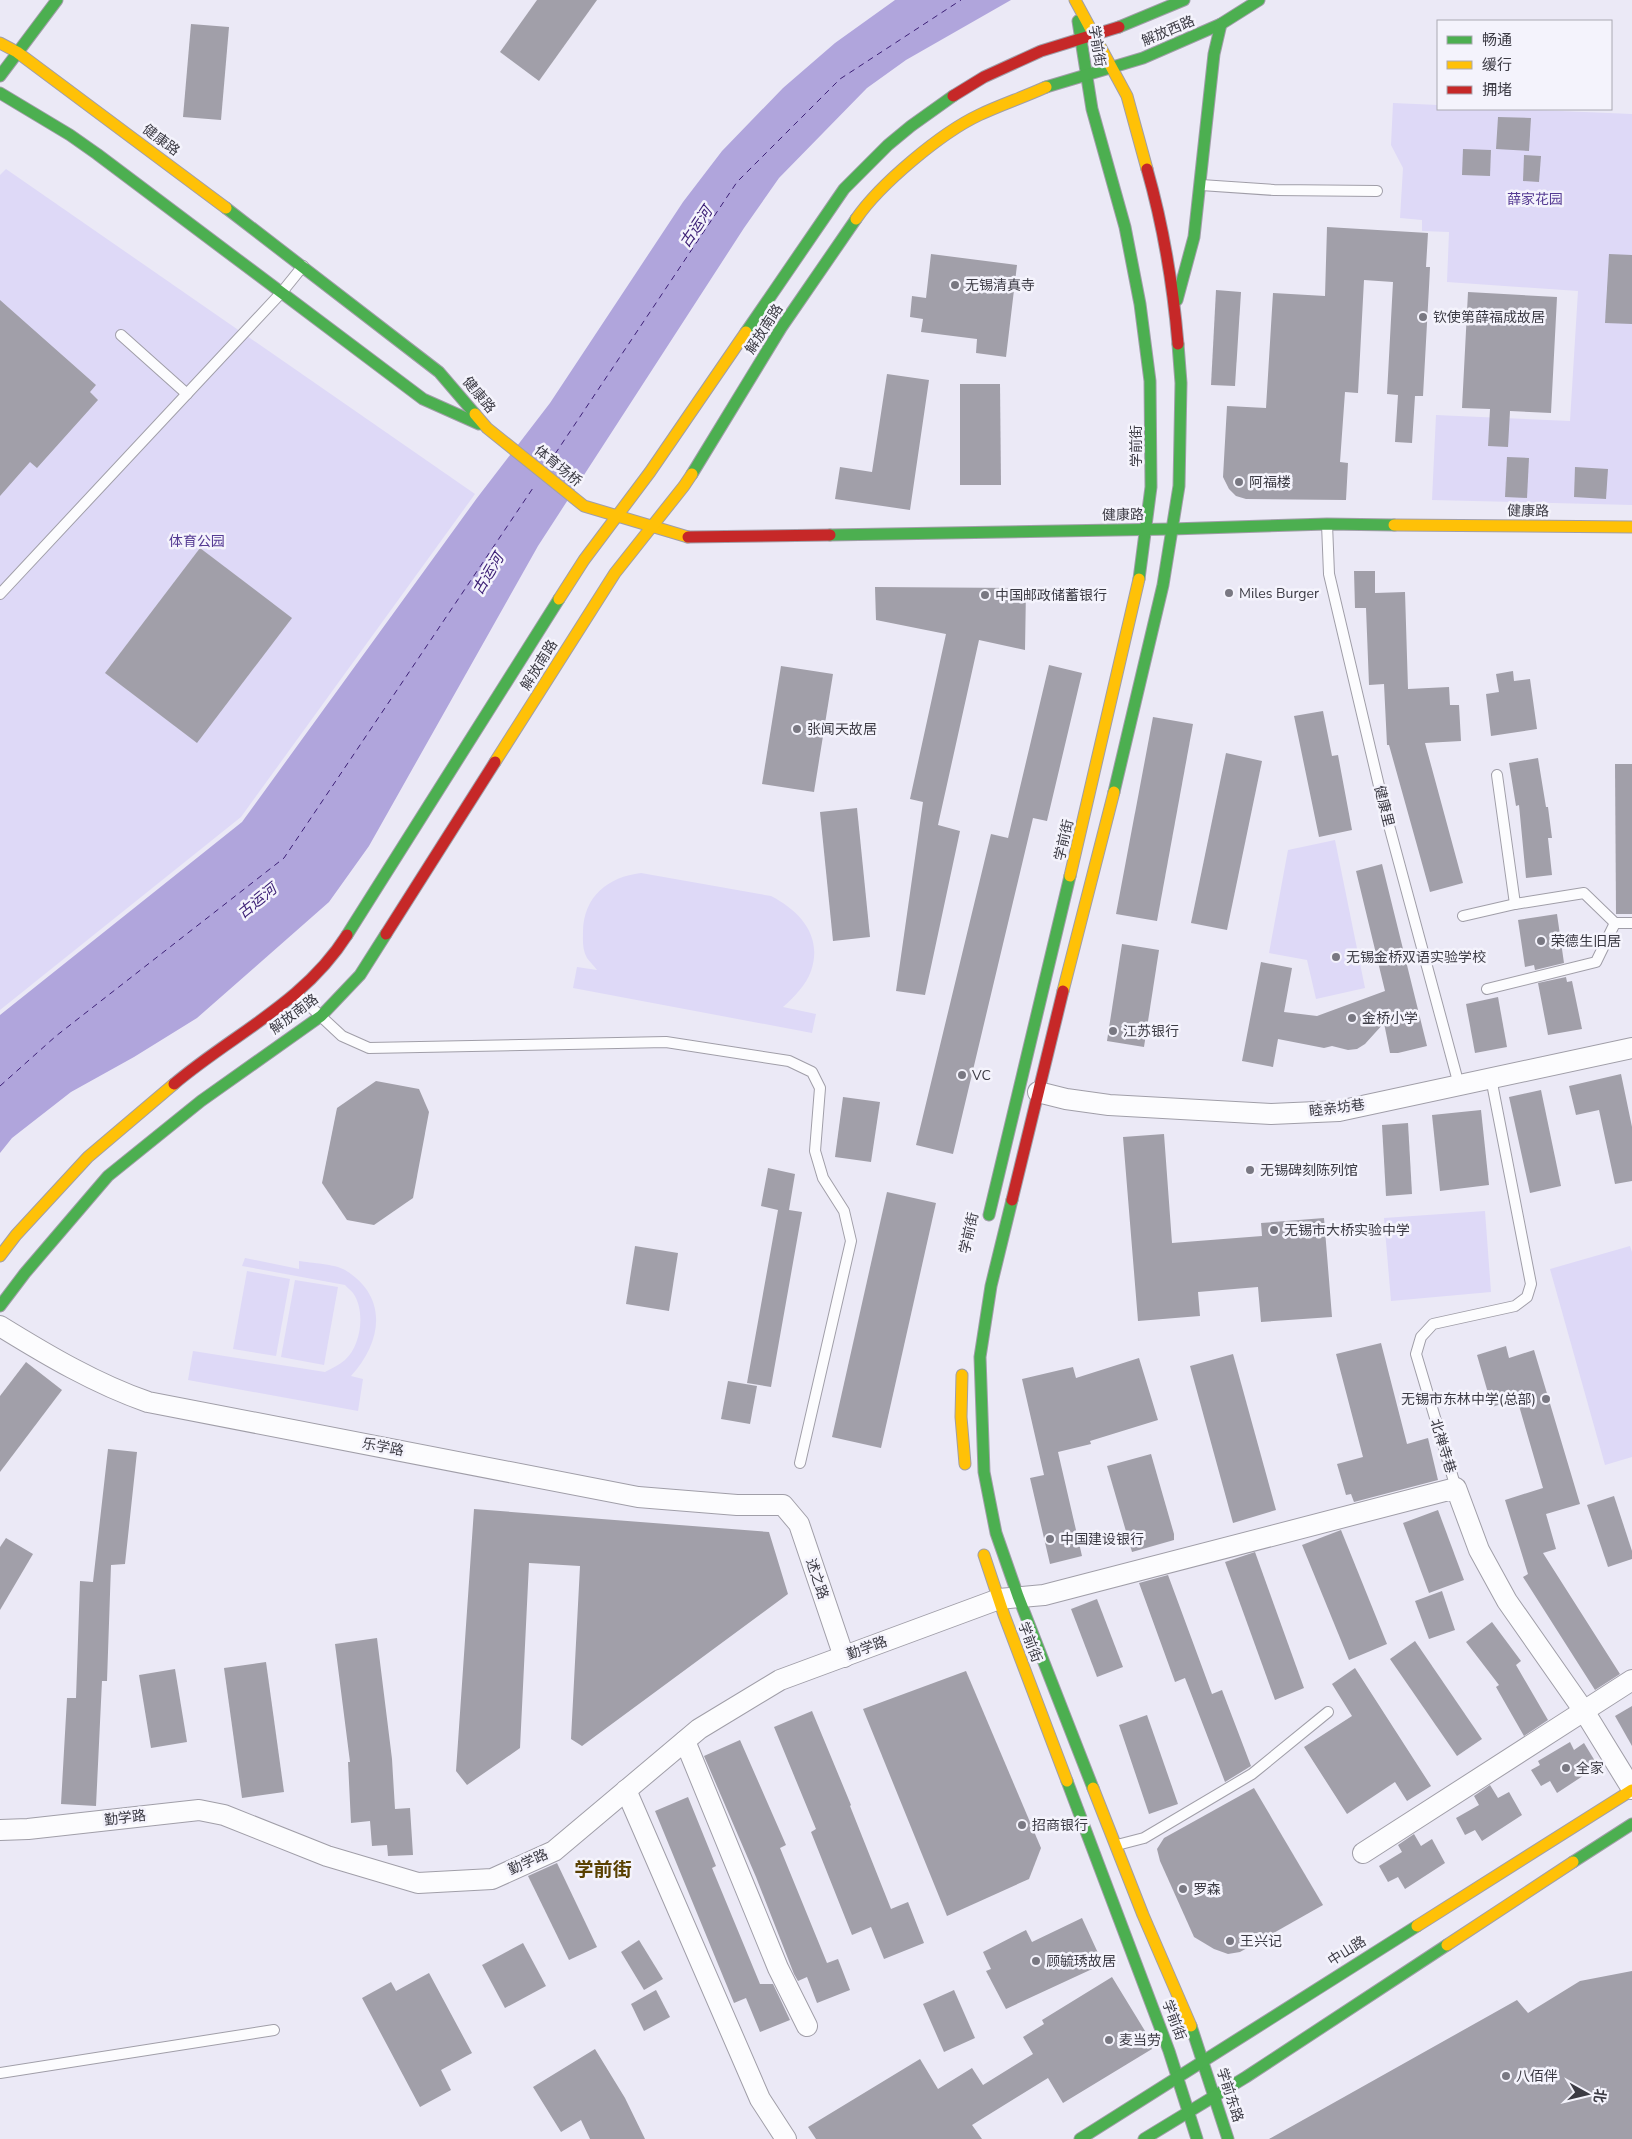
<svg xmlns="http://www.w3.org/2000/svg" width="1632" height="2139" font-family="'Nunito Sans','Noto Sans SC',sans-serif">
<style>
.green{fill:#ded9f7}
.water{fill:#b0a5dc}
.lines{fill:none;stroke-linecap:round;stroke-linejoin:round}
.ferry{stroke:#3d2076;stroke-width:1;stroke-dasharray:6 5;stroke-linecap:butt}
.building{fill:#a19fa9}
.lane-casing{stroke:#a09ea8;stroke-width:12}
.street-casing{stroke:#a09ea8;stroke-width:22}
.fast-casing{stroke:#a09ea8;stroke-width:13}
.slow-casing{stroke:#a09ea8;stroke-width:13}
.jam-casing{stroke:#a09ea8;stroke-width:13}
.lane{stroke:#fcfcfe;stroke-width:10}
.street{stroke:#fcfcfe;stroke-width:20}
.fast{stroke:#4caf50;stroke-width:11}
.slow{stroke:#ffc107;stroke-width:11}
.jam{stroke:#c62828;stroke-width:11}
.poi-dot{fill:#797882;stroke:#f4f3fc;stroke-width:2}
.labels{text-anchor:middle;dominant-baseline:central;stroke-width:5;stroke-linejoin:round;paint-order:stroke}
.street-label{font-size:14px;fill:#3c3b44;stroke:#f4f3fc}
.park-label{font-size:14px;fill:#553b93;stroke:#f4f3fc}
.poi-label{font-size:14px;fill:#3c3b44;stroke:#f4f3fc;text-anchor:start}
.water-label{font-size:15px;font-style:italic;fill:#3d2076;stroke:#f4f3fc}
.district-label{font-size:19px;font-weight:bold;fill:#594000;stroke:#f4f3fc}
</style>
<rect width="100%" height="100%" fill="#ebe9f6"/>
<g class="green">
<polygon points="1393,103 1438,105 1438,109 1510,109 1632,114 1632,505 1432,500 1436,415 1570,421 1578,291 1447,282 1449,232 1422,231 1422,220 1400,218 1403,168 1391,145"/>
<polygon points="6,169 475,494 241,817 0,1010 0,175"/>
<polygon points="1335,840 1365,988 1316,999 1307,960 1269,953 1288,850"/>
<path d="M641,873L771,896C800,911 823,936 811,971C806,985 794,997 783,1007L816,1014L812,1033L573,988L577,967L597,970C594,966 590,962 587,958C582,949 583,940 583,931C584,896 608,877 641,873Z"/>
<polygon points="1485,1211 1491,1292 1391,1301 1384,1218"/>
<polygon points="1630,1246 1632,1252 1632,1457 1605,1465 1550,1269"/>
<path d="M245,1258L299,1269V1261C311,1263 335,1264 345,1270C389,1297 382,1342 351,1376L363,1379L358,1411L188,1380L193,1351L325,1372C332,1368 339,1365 345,1360C361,1346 366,1311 353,1293C351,1290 347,1288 345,1285L242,1266Z"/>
<polygon points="247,1271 290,1279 276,1356 233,1349"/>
<polygon points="295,1280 338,1287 324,1365 281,1357"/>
</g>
<polygon class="water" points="895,0 1011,0 906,60 867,88 779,178 744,228 538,546 369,846 329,902 197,1018 134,1057 71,1092 12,1138 0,1153 0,1015 242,822 477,498 550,403 683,202 722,151 783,88 835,43"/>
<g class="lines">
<g class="ferry">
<polyline points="549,463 737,182 840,79 961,0"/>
<polyline points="0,1086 56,1036 284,858 535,485"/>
</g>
</g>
<g class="building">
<polygon points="537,0 597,0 539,81 500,52"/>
<polygon points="191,24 229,27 221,120 183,117"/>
<polygon points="1498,117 1531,118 1529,151 1496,149"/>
<polygon points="1463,149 1491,150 1490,176 1462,175"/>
<polygon points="1524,155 1541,156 1539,182 1523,181"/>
<polygon points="1327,227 1428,233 1426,267 1430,267 1429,287 1423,396 1415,396 1412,443 1395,442 1398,395 1387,394 1393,282 1364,280 1358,393 1345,392 1340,462 1348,463 1346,500 1246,499 1236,496 1229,489 1223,477 1227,406 1266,408 1273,293 1325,296"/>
<polygon points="931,254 1017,265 1006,357 976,353 977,339 921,332 923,319 910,317 912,296 926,298"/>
<polygon points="1609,254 1632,255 1632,324 1605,323"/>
<polygon points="1216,290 1241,292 1235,386 1211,385"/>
<polygon points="1468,292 1557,297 1551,413 1510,411 1508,447 1488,446 1490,409 1462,408"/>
<polygon points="0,300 96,385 90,392 98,400 37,468 30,462 0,496"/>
<polygon points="887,374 929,380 910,510 835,499 840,467 872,472"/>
<polygon points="960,384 1000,384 1001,485 960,485"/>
<polygon points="1507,457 1529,458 1527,498 1505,497"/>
<polygon points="1575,467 1608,469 1606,499 1574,497"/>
<polygon points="200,548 292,618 197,743 105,673"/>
<polygon points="1354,571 1375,571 1375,593 1405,592 1408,689 1449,687 1450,705 1459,705 1461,741 1425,743 1463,883 1430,892 1389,745 1387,745 1384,684 1369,685 1366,608 1355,608"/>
<polygon points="875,587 1026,588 1025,650 979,640 938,825 960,831 925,995 896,991 923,802 910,799 946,634 876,620"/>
<polygon points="1049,665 1082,673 1047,821 1033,818 953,1154 916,1145 991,834 1008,838"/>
<polygon points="781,666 833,674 814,792 762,784"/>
<polygon points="1513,671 1514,681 1530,679 1537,729 1491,736 1486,694 1499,692 1496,674"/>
<polygon points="1323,711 1332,756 1338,755 1352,830 1319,837 1294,716"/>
<polygon points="1153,717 1193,724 1157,921 1116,914"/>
<polygon points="1226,753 1262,761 1227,930 1191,923"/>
<polygon points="1538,758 1546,807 1548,807 1552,838 1548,838 1552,875 1526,878 1519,805 1516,806 1509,763"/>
<polygon points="1615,764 1632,764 1632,914 1616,914"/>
<polygon points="857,808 870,937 833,941 820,812"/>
<polygon points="1382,864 1427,1046 1398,1053 1390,1053 1384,1023 1365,1044 1357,1049 1348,1050 1332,1046 1324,1048 1278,1039 1273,1067 1242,1061 1261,962 1292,968 1284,1012 1317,1016 1385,991 1356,871"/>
<polygon points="1557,914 1564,963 1535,970 1534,965 1525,967 1518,920"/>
<polygon points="1122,944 1159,950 1144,1047 1107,1041"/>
<polygon points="1566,977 1567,982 1572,981 1582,1029 1548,1035 1538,983"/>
<polygon points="1498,997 1507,1047 1475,1053 1466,1004"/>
<polygon points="1621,1074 1632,1127 1632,1181 1615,1184 1599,1110 1576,1115 1569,1086"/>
<polygon points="376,1081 419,1089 429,1112 413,1198 374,1225 347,1220 322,1183 337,1108"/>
<polygon points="1541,1090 1561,1186 1530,1193 1509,1097"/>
<polygon points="843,1097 880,1102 871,1162 835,1157"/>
<polygon points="1481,1110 1489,1185 1440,1191 1432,1115"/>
<polygon points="1408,1123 1412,1194 1386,1196 1382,1125"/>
<polygon points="1164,1134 1172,1243 1262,1236 1261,1223 1324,1218 1332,1317 1261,1322 1258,1287 1198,1292 1200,1316 1138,1321 1123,1137"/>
<polygon points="768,1168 795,1174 789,1210 802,1212 771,1387 747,1383 778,1210 761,1206"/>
<polygon points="887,1192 936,1203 881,1448 832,1437"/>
<polygon points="635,1246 678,1253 669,1311 626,1304"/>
<polygon points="1381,1343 1407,1444 1428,1438 1438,1480 1354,1502 1351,1494 1346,1495 1337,1464 1363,1457 1336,1354"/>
<polygon points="1506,1346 1509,1358 1534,1350 1580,1504 1546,1514 1556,1549 1543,1553 1620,1674 1595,1690 1523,1577 1528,1574 1505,1500 1543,1488 1517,1399 1492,1407 1477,1355"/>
<polygon points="1233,1354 1276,1510 1233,1523 1190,1366"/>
<polygon points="1139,1358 1158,1420 1090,1441 1091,1444 1058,1452 1082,1556 1050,1564 1030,1478 1044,1475 1022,1379 1073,1367 1076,1378"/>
<polygon points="26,1362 62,1390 0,1472 0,1396"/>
<polygon points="728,1381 757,1386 750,1424 721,1419"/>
<polygon points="108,1449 137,1452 125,1564 111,1565 107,1681 102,1681 96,1806 61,1804 67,1698 76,1698 80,1581 93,1582"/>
<polygon points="1151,1454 1174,1534 1174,1540 1132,1552 1107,1466"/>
<polygon points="1614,1496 1632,1551 1632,1559 1608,1567 1587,1505"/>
<polygon points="474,1509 769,1532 788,1594 582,1746 571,1739 580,1566 529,1563 520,1748 467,1785 456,1771"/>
<polygon points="1438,1510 1464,1580 1429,1593 1403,1523"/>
<polygon points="1341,1530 1387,1644 1349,1660 1302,1545"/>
<polygon points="6,1538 33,1554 0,1610 0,1547"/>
<polygon points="1255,1552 1304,1688 1275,1700 1225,1562"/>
<polygon points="1168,1575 1212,1694 1222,1690 1251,1766 1225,1782 1185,1678 1175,1682 1139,1583"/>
<polygon points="1442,1591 1455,1630 1429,1639 1415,1601"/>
<polygon points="1097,1599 1123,1667 1097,1677 1071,1609"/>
<polygon points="1492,1622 1521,1661 1516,1665 1548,1720 1524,1736 1496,1687 1499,1685 1466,1642"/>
<polygon points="377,1638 392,1759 395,1809 410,1808 413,1855 388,1856 387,1845 372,1846 370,1821 351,1823 348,1762 350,1762 335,1644"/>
<polygon points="1415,1641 1482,1739 1457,1756 1390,1659"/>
<polygon points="266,1662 284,1792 242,1798 224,1668"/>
<polygon points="1355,1668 1431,1786 1407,1801 1395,1782 1347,1814 1304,1747 1352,1716 1332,1684"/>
<polygon points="175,1669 187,1742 151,1748 139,1675"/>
<polygon points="966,1671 1041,1848 1029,1879 947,1916 863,1709"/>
<polygon points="1632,1706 1632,1746 1615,1716"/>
<polygon points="812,1711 851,1805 850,1806 891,1909 908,1902 924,1943 884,1959 871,1927 852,1935 811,1832 816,1829 774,1727"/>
<polygon points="1147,1715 1178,1804 1149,1814 1119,1725"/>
<polygon points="740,1740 786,1845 780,1848 827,1963 838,1959 850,1990 817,2003 807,1977 798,1981 794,1974 756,1877 704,1756"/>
<polygon points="1570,1742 1574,1750 1584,1743 1598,1766 1557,1793 1550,1781 1541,1786 1531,1770 1540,1765 1538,1761"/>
<polygon points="1490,1785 1498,1798 1509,1792 1522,1815 1482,1841 1475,1830 1465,1835 1456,1818 1479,1805 1474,1796"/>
<polygon points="1254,1788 1323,1905 1240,1952 1228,1954 1214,1949 1194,1937 1160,1861 1157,1849 1164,1838"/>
<polygon points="688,1797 716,1866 712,1868 760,1984 773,1984 790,2020 760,2032 746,1998 734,2003 655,1811"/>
<polygon points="1414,1834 1421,1846 1432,1839 1445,1863 1405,1889 1398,1877 1388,1882 1379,1866 1402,1852 1398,1845"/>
<polygon points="557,1863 597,1947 569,1960 528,1876"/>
<polygon points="1082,1918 1103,1964 1006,2009 986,1971 991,1969 983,1952 1026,1930 1032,1942"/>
<polygon points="639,1940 663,1979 644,1990 621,1952"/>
<polygon points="523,1943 546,1986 505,2008 482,1965"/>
<polygon points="1632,1971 1632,2139 1269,2139 1517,2000 1528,2013 1580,1981"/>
<polygon points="429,1973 472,2053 441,2070 451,2090 420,2107 362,1998 391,1982 396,1991"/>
<polygon points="1112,1977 1145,2031 1152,2049 1063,2103 1048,2078 972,2125 982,2139 816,2139 808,2127 920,2059 938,2089 972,2068 983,2085 1033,2054 1023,2037 1044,2024 1042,2020"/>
<polygon points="656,1990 670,2017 644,2031 631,2004"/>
<polygon points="954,1990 975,2038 944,2052 923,2004"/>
<polygon points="595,2049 625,2098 645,2139 590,2139 581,2120 561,2132 533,2087"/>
</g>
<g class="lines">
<g class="lane-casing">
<g id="lane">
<polyline points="1201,185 1274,190 1377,191"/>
<polyline points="121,335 187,394"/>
<polyline points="1327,524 1329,574 1384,807 1459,1085"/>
<polyline points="0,594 282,292 303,266"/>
<polyline points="1497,775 1515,904"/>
<polyline points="1463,916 1515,904 1584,893 1615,923 1632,923"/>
<polyline points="1487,989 1596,962 1615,923"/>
<polyline points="298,995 342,1036 369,1048 666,1042 789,1061 812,1072 820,1088 815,1151 823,1178 844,1211 851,1241 800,1463"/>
<polyline points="1456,1488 1416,1354 1421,1337 1433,1324 1515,1306 1527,1297 1531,1284 1491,1078"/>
<polyline points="1117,1845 1144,1838 1252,1774 1328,1712"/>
<polyline points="0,2073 274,2030"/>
</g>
</g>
<g class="street-casing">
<g id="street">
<polyline points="1038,1092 1066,1099 1109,1105 1271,1114 1339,1111 1632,1048"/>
<path d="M0,1326C47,1355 96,1384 148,1402L638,1497L737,1505H783L799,1524L844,1657"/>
<polyline points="685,1741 778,1968 807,2026"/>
<polyline points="626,1790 760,2099 786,2139"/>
<polyline points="0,1830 28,1829 199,1810 224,1815 327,1856 418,1883 492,1879 554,1851 699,1729 780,1680 999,1599 1044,1595 1456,1488 1479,1550 1507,1601 1584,1711 1632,1789"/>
<polyline points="1363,1853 1632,1680"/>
</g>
</g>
<g class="fast-casing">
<g id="fast">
<polyline points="1078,21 1092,109 1125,227 1140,304 1150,381 1151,487 1139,579"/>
<polyline points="1119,27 1184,0"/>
<polyline points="0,76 57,0"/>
<polyline points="1046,87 1143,58 1221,24 1259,0"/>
<polyline points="0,93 70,135 97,154 423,399 479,424"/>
<polyline points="226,208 439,372 475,414"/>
<polyline points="1177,300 1194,237 1214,54 1221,24"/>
<polyline points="746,332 844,189 888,145 911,126 953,96"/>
<polyline points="692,474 781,328 856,219"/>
<polyline points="830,535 1172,529 1327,524 1394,525"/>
<polyline points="1114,792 1163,585 1179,486 1181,383 1178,344"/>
<polyline points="347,935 559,599"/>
<polyline points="1012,1200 991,1286 980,1357 984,1472 996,1533 1018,1596 1093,1788"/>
<polyline points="989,1215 1070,876"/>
<polyline points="0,1306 25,1273 108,1176 201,1101 321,1016 360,975 386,934"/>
<polyline points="1067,1781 1169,2051 1197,2139"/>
<polyline points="1573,1862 1632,1824"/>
<polyline points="1191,2026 1228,2139"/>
<polyline points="1080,2139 1417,1926"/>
<polyline points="1144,2139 1246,2077 1447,1945"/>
</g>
</g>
<g class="slow-casing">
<g id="slow">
<polyline points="1075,0 1127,96 1147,169"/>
<polyline points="0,43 17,52 226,208"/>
<path d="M856,219C880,184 941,133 979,115C1000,105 1024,97 1046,87"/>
<polyline points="475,414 487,428 584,506 688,537"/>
<polyline points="1394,525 1632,527"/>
<polyline points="559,599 584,560 650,472 746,332"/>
<polyline points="495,762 615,573 684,486 692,474"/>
<polyline points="1070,876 1139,579"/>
<polyline points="1063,991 1114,792"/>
<polyline points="0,1256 16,1235 88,1157 174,1084"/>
<polyline points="962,1375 961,1417 965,1464"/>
<polyline points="984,1555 1004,1615 1067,1781"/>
<polyline points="1093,1788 1143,1915 1191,2026"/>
<polyline points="1417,1926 1632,1790"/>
<polyline points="1447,1945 1573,1862"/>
</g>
</g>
<g class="jam-casing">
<g id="jam">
<polyline points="953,96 984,77 1041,51 1119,27"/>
<path d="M1147,169C1163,225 1173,285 1178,344"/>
<polyline points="688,537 830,535"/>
<polyline points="386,934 495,762"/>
<path d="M174,1084C233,1034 304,1003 347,935"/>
<polyline points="1012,1200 1063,991"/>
</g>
</g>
<use href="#lane" class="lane"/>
<use href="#street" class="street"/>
<use href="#fast" class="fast"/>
<use href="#slow" class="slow"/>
<use href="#jam" class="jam"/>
</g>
<g class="poi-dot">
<circle cx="955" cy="285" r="5"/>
<circle cx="1423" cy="317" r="5"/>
<circle cx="1239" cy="482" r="5"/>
<circle cx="1229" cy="593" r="5"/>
<circle cx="985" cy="595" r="5"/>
<circle cx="797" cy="729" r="5"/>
<circle cx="1541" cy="941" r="5"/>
<circle cx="1336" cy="957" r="5"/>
<circle cx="1352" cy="1018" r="5"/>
<circle cx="1113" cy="1031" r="5"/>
<circle cx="962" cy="1075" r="5"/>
<circle cx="1250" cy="1170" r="5"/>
<circle cx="1274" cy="1230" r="5"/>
<circle cx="1546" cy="1399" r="5"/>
<circle cx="1050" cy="1539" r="5"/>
<circle cx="1566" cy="1768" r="5"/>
<circle cx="1022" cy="1825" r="5"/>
<circle cx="1183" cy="1889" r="5"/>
<circle cx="1230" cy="1941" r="5"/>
<circle cx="1036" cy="1961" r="5"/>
<circle cx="1109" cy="2040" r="5"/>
<circle cx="1506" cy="2076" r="5"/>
</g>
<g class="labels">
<g class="street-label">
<text transform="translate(1168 31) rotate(-23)">解放西路</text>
<text transform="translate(1097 46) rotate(81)">学前街</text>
<text transform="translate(161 140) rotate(37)">健康路</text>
<text transform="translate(764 329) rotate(-57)">解放南路</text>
<text transform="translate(479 395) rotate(50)">健康路</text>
<text transform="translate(1136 446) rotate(-90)">学前街</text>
<text transform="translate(558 466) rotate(39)">体育场桥</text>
<text transform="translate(1528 511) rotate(1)">健康路</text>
<text transform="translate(1123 515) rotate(-1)">健康路</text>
<text transform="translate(539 665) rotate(-58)">解放南路</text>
<text transform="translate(1384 806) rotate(76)">健康里</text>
<text transform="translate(1064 840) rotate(-77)">学前街</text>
<text transform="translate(294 1014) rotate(-37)">解放南路</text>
<text transform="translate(1337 1108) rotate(-7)">睦亲坊巷</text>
<text transform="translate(969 1233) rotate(-77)">学前街</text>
<text transform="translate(1443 1446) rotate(73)">北禅寺巷</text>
<text transform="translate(383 1447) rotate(11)">乐学路</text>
<text transform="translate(817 1579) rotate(71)">述之路</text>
<text transform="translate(1030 1642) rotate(69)">学前街</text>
<text transform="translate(867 1648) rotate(-20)">勤学路</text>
<text transform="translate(125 1818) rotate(-7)">勤学路</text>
<text transform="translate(528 1862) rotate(-24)">勤学路</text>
<text transform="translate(1347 1951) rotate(-32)">中山路</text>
<text transform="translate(1174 2020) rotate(69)">学前街</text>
<text transform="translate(1230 2095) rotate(72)">学前东路</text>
</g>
<g class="park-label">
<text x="1535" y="199">薛家花园</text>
<text x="197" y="541">体育公园</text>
</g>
<g class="poi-label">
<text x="965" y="285">无锡清真寺</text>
<text x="1433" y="317">钦使第薛福成故居</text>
<text x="1249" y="482">阿福楼</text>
<text x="1239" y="593">Miles Burger</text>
<text x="995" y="595">中国邮政储蓄银行</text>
<text x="807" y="729">张闻天故居</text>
<text x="1551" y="941">荣德生旧居</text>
<text x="1346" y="957">无锡金桥双语实验学校</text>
<text x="1362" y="1018">金桥小学</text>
<text x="1123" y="1031">江苏银行</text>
<text x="972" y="1075">VC</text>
<text x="1260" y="1170">无锡碑刻陈列馆</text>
<text x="1284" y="1230">无锡市大桥实验中学</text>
<text x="1536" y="1399" text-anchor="end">无锡市东林中学(总部)</text>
<text x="1060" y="1539">中国建设银行</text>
<text x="1576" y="1768">全家</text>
<text x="1032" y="1825">招商银行</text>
<text x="1193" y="1889">罗森</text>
<text x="1240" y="1941">王兴记</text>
<text x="1046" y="1961">顾毓琇故居</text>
<text x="1119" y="2040">麦当劳</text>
<text x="1516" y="2076">八佰伴</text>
</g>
<g class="water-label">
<text transform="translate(696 227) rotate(-56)">古运河</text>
<text transform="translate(488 574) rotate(-59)">古运河</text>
<text transform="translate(257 901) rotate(-39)">古运河</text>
</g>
<g class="district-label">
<text x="603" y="1870">学前街</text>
</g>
</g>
<rect x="1437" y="20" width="175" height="90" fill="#f4f3fc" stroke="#aaa9b2"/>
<rect x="1447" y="36" width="25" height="8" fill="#4caf50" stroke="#aaa9b2"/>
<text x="1482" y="45" font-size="15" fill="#3c3b44">畅通</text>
<rect x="1447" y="61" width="25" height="8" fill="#ffc107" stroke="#aaa9b2"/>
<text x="1482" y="70" font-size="15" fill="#3c3b44">缓行</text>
<rect x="1447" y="86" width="25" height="8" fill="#c62828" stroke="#aaa9b2"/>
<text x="1482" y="95" font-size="15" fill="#3c3b44">拥堵</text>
<g transform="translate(1587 2094) rotate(98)" stroke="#f4f3fc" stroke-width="4" paint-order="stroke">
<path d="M0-4L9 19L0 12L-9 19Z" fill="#3c3b44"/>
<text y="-8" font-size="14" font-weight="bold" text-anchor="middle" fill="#3c3b44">北</text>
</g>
</svg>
